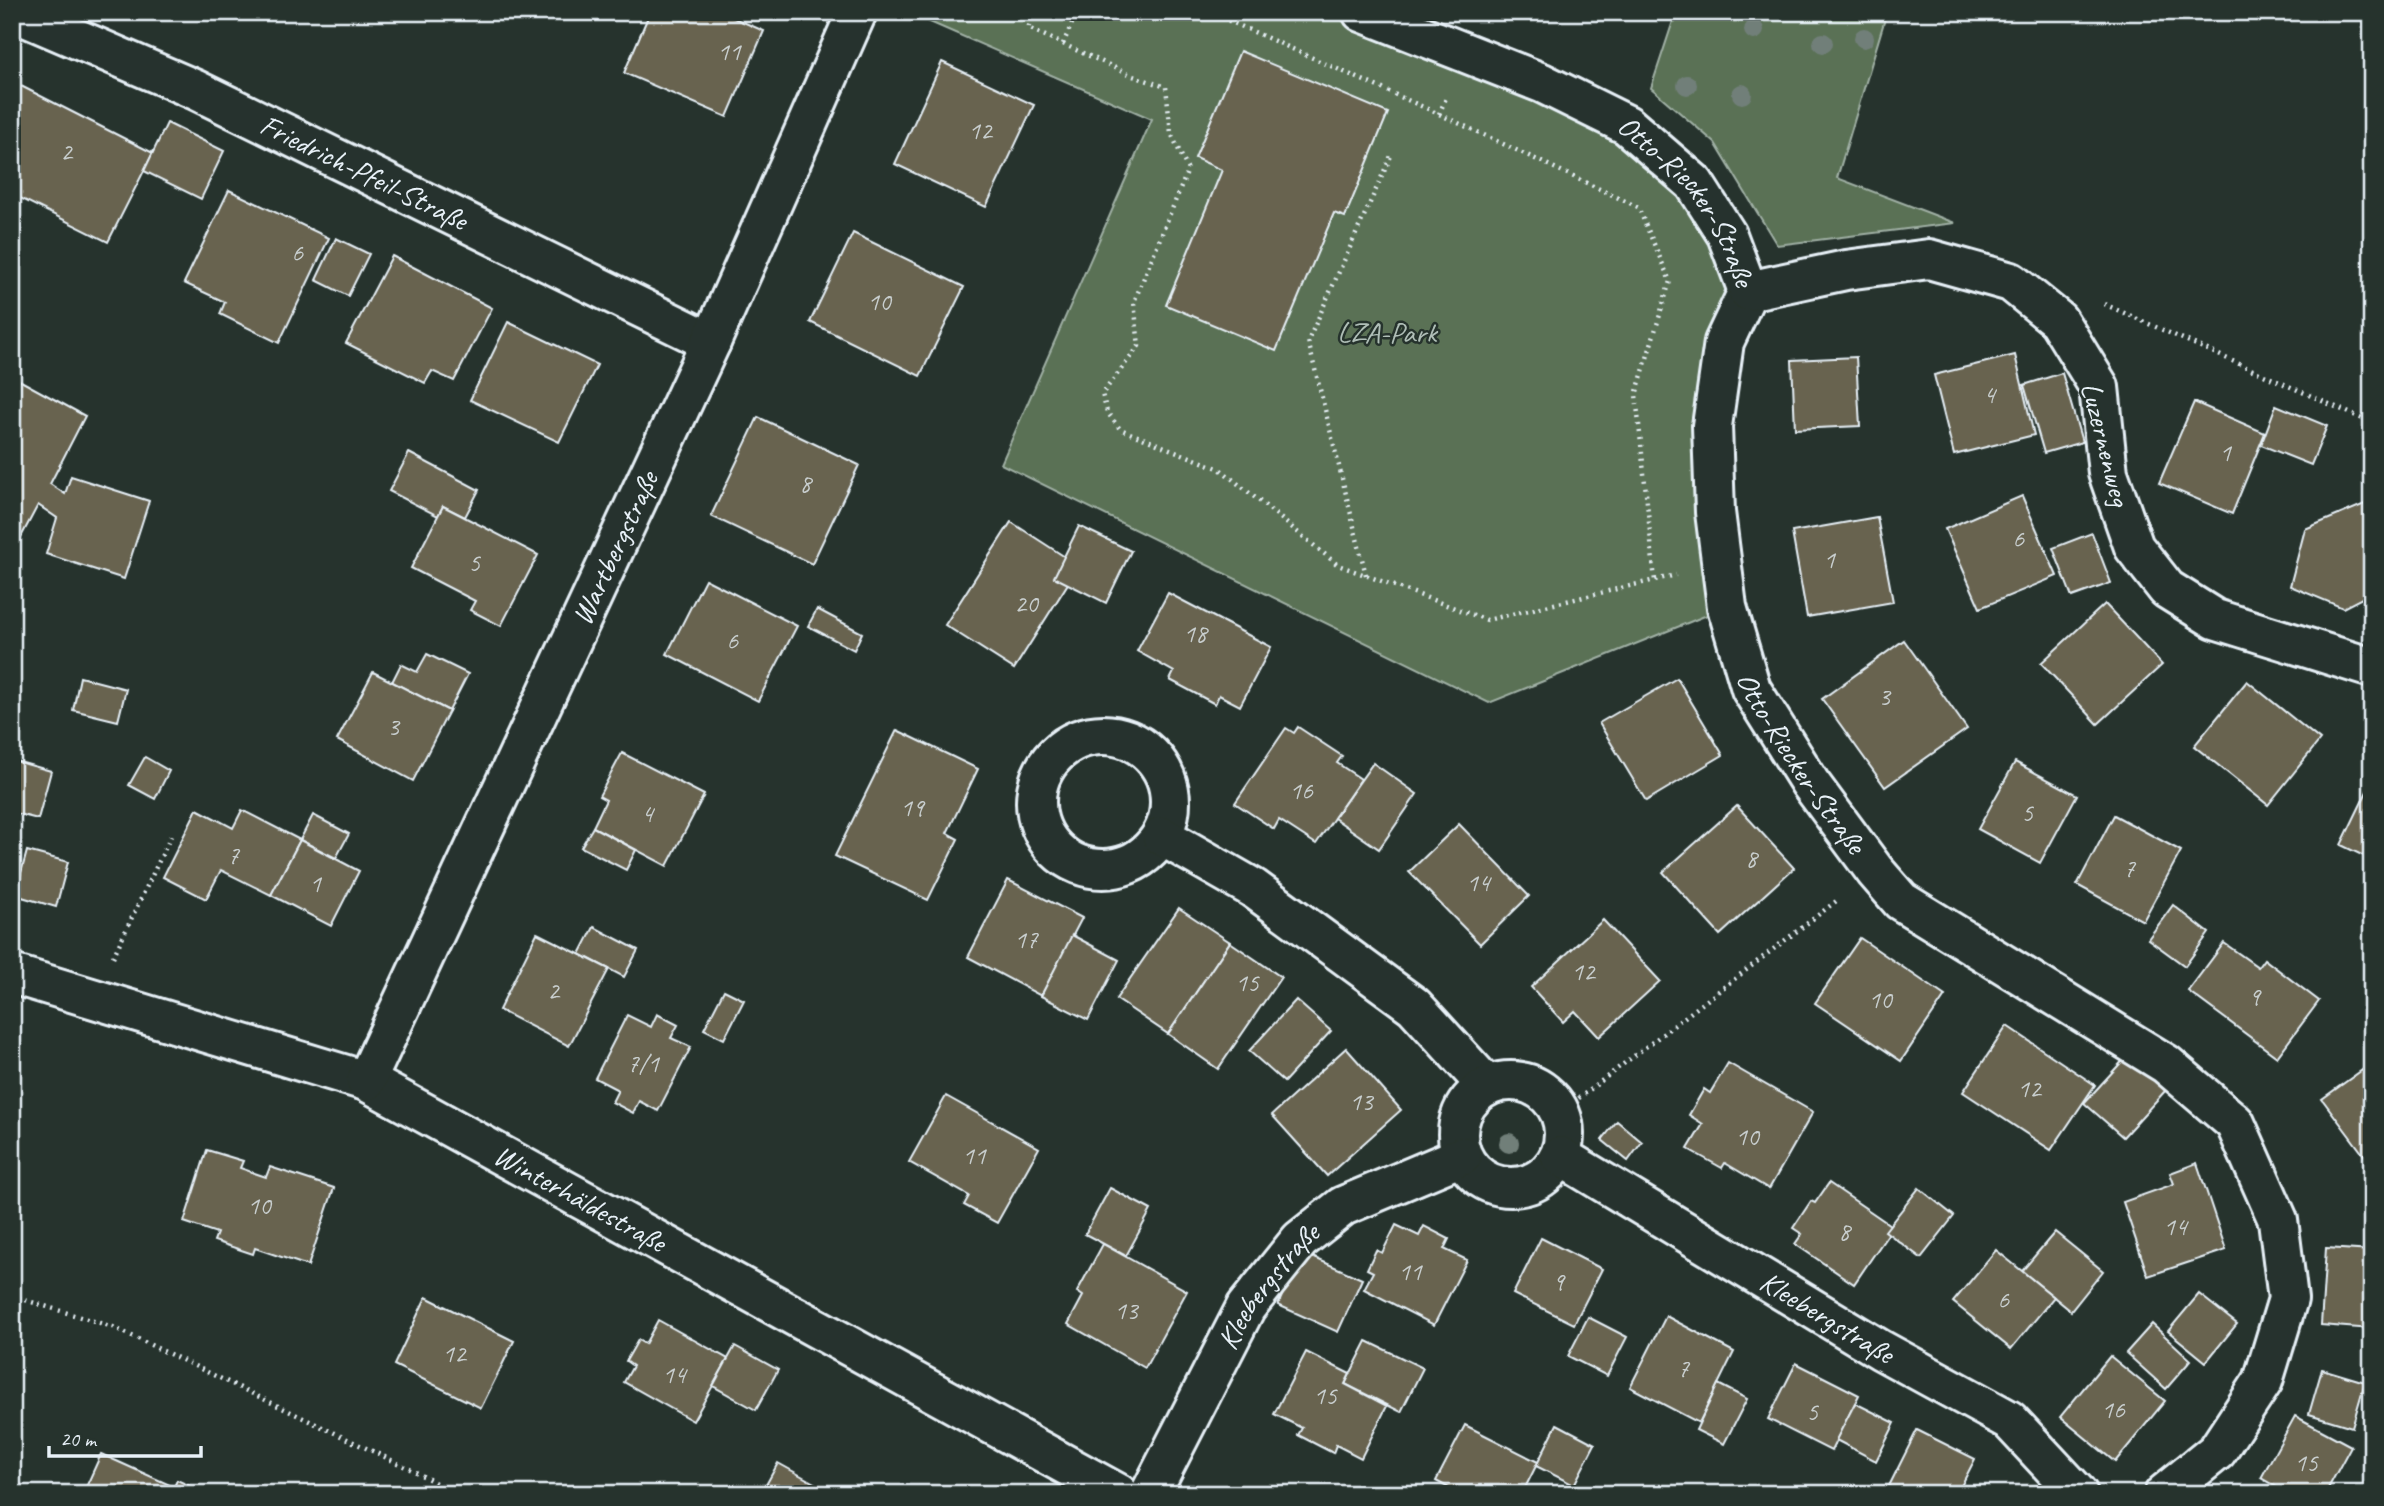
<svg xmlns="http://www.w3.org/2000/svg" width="2384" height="1506" font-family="Caveat,sans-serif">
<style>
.green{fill:#5a7155;stroke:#a1b1a6;stroke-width:2}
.building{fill:#676350;stroke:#e8f1f8;stroke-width:2}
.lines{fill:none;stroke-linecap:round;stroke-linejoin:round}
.minor-casing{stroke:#e8f1f8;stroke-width:44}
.path{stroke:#e8f1f8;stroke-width:4.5;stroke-dasharray:2 5;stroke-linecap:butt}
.minor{stroke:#26332d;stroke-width:38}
.tree{fill:#717f79}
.labels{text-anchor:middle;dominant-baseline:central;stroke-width:5;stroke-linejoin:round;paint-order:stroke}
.number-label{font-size:26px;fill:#c8cece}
.street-label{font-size:30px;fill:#e8f1f8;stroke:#26332d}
.park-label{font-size:30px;fill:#afbeb7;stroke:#26332d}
</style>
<rect width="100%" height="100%" fill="#26332d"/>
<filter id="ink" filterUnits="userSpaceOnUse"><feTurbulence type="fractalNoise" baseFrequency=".0143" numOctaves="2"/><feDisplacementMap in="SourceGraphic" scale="14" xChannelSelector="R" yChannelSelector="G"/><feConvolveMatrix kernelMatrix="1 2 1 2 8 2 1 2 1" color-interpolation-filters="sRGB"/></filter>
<g filter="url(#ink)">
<g class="green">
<polygon points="907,12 1362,12 1640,136 1748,291 1730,326 1727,607 1489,703 1001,464 1152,119"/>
<polygon points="1676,12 1887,12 1837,178 1955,223 1777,245 1715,143 1651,88"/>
</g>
<g class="building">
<polygon points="650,12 720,12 764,31 727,117 624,73"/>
<polygon points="1240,51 1388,113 1345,217 1334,213 1276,351 1166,305 1222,170 1195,158"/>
<polygon points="942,62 1034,105 986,207 895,164"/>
<polygon points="17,84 153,153 108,242 12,194 12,92"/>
<polygon points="167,123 224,151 201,199 144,171"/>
<polygon points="229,190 329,238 279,343 220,314 225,302 184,283"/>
<polygon points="853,233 964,287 920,376 810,322"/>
<polygon points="336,238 369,254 348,296 316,280"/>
<polygon points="392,256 492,308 454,381 432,371 425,383 346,343"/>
<polygon points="508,322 597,365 559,442 470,400"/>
<polygon points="2015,355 2034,435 1954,455 1934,375"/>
<polygon points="1856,357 1860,426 1795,429 1792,360"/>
<polygon points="2062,373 2082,442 2044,453 2024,385"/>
<polygon points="19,380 85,416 50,484 65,494 71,476 149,501 124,579 46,554 57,518 38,505 12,554 12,393"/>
<polygon points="2194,402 2265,433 2232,514 2159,483"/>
<polygon points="2276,405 2327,426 2311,465 2261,445"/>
<polygon points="758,417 859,465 812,564 711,516"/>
<polygon points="409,453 479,490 465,517 443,506 438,516 389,491"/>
<polygon points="2022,496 2057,576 1980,608 1945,529"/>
<polygon points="2372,501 2372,593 2343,608 2290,586 2305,529"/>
<polygon points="443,506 538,555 501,626 470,610 475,601 411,568"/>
<polygon points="1877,517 1893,602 1807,617 1792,532"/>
<polygon points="1011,522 1079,566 1014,669 945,625"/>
<polygon points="1079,526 1131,551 1106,603 1054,577"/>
<polygon points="2092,533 2111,583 2072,597 2053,548"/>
<polygon points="705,579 797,626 758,701 667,654"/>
<polygon points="1168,593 1271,647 1240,706 1219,695 1215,704 1170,680 1174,672 1137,651"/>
<polygon points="2105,604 2162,665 2098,724 2041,663"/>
<polygon points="817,609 862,633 854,650 808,626"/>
<polygon points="1904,640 1967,729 1885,787 1822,699"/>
<polygon points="427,654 468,674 449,711 392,682 401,664 417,672"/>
<polygon points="373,672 449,711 413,781 337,740"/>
<polygon points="80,677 126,689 118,721 73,710"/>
<polygon points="1677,678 1723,755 1646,801 1599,723"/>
<polygon points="2247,681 2320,740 2268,805 2194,746"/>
<polygon points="1298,727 1342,756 1337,763 1361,779 1316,844 1279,820 1274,829 1235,803 1286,728 1294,733"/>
<polygon points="897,730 978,769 947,833 958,839 928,900 835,856"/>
<polygon points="622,753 704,795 667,866 593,827 606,800 599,796"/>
<polygon points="145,757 169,771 155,799 129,785"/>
<polygon points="12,760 51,771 38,819 14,813 12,821"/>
<polygon points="2015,762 2077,795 2040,863 1978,829"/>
<polygon points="1373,763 1417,794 1379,849 1334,818"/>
<polygon points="2372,781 2372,860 2341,845"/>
<polygon points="1737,806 1794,868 1720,935 1663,872"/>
<polygon points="197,809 233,828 242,810 300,840 271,895 221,870 206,899 163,877"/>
<polygon points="313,815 349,834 336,858 300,840"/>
<polygon points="2114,815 2181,851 2143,921 2077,885"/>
<polygon points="1459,824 1529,896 1480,944 1409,872"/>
<polygon points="593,827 636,850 626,870 581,847"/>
<polygon points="300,840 359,871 331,926 271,895"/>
<polygon points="27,851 68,862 56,907 15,895"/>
<polygon points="1008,880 1082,918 1041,996 968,957"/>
<polygon points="2173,905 2209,933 2185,966 2148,939"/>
<polygon points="1179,908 1230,942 1168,1034 1116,999"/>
<polygon points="1603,920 1660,981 1599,1037 1575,1011 1563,1022 1531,987"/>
<polygon points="594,927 638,950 624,977 580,954"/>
<polygon points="537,933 609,969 569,1046 499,1010"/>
<polygon points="1072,935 1119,960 1088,1020 1041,996"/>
<polygon points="1860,938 1945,996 1901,1061 1815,1003"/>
<polygon points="1230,942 1281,977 1218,1069 1168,1034"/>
<polygon points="2224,943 2258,967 2264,959 2319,1001 2277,1057 2188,991"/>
<polygon points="724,990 744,1000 724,1039 704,1029"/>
<polygon points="1296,1000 1331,1031 1284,1082 1249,1051"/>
<polygon points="657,1014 678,1025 671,1038 691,1047 658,1111 639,1101 633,1113 612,1102 618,1090 595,1078 627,1015 651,1027"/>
<polygon points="2007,1026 2095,1085 2051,1150 1963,1092"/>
<polygon points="1346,1048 1401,1110 1327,1176 1272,1115"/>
<polygon points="2128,1055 2166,1090 2123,1137 2084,1103"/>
<polygon points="1728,1063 1813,1112 1769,1189 1725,1163 1722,1168 1688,1149 1703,1124 1689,1115 1704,1089 1710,1093"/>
<polygon points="2372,1063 2372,1166 2322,1099"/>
<polygon points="946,1096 1039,1148 997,1223 964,1205 969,1196 909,1162"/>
<polygon points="1617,1121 1642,1142 1628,1161 1602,1140"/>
<polygon points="207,1150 243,1161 240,1168 266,1177 270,1167 334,1188 308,1266 255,1248 253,1254 214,1241 217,1233 184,1222"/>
<polygon points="2197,1163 2226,1250 2148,1276 2123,1202 2174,1184 2170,1173"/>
<polygon points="1829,1183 1893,1227 1854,1284 1795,1244 1802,1234 1793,1228 1811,1201 1815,1203"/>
<polygon points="1110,1188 1151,1210 1126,1256 1085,1234"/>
<polygon points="1919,1188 1954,1216 1921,1258 1885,1231"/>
<polygon points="1396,1225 1419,1236 1424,1226 1449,1239 1444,1249 1467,1260 1434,1325 1364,1289 1373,1272 1367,1269 1376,1250 1382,1253"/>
<polygon points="2055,1232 2103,1271 2071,1311 2022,1271"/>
<polygon points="1541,1238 1602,1269 1574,1324 1513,1294"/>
<polygon points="1103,1244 1187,1291 1145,1368 1068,1324 1083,1296 1077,1292"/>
<polygon points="2326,1248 2372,1251 2372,1329 2321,1325"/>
<polygon points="1996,1250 2054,1297 2011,1349 1953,1302"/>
<polygon points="1301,1252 1362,1279 1338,1332 1278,1305"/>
<polygon points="2199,1294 2237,1324 2206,1362 2168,1331"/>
<polygon points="426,1297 514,1341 481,1408 394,1365"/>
<polygon points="1666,1316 1734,1352 1699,1423 1630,1387"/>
<polygon points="1588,1317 1627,1337 1607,1376 1568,1356"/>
<polygon points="658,1320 728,1359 693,1421 624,1382 633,1366 626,1361 638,1340 645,1344"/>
<polygon points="2152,1324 2191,1360 2166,1389 2126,1353"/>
<polygon points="1367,1341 1423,1368 1401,1412 1345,1384"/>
<polygon points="735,1346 778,1370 756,1410 713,1386"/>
<polygon points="1306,1352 1350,1374 1345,1384 1387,1406 1361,1458 1336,1445 1333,1453 1298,1435 1302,1428 1274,1414"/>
<polygon points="2110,1356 2165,1401 2115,1462 2060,1417"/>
<polygon points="1796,1363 1859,1395 1831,1451 1768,1419"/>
<polygon points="2322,1369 2365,1382 2352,1427 2309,1414"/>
<polygon points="1718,1384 1747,1399 1724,1444 1696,1430"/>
<polygon points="1855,1403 1895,1423 1876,1461 1836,1440"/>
<polygon points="2295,1416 2351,1446 2325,1494 2289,1494 2261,1478"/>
<polygon points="1557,1424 1595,1444 1574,1485 1536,1466"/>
<polygon points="1465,1425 1538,1462 1522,1494 1460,1494 1436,1481"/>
<polygon points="1917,1430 1975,1459 1957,1494 1885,1494"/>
<polygon points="101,1454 174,1487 177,1480 204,1492 83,1494"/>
<polygon points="778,1463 834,1494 761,1494"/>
</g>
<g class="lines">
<g class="minor-casing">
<g id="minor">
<path id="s1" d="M14,12L196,90L711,342"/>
<path id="s2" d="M1362,12L1542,83L1627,125L1694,183L1727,235L1748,291L1724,342L1712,426L1715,512L1727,607L1751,689L1810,783L1875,871L1901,901L2166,1064L2235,1123L2278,1220L2288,1299L2263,1381L2217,1451L2164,1494"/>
<polyline points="1748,291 1846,270 1929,259 2011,282 2058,320 2099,387 2108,473 2134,547 2167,589 2215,619 2372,668"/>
<circle cx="1103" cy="802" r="67"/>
<polyline points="1162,836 1253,888 1414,1006 1487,1086"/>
<path id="s3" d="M12,974L366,1081L1119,1494"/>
<path id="s4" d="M366,1081L711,342L857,12"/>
<circle cx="1511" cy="1134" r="53"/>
<path id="s5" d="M1560,1156L1881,1350L2009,1420L2078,1494"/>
<path id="s6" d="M1150,1494L1246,1307L1300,1240L1343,1206L1462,1156"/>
</g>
</g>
<g class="path">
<polyline points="1035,12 1028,28 1133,76 1166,87 1171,133 1188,170 1134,302 1139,346 1102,394 1107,412 1120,429 1220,469 1338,565 1487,620 1676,575"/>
<polyline points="1209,12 1439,114 1638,207 1670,281 1636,395 1655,581"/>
<polyline points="1063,44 1077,12"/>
<polyline points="1439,114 1447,96"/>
<polyline points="2104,304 2372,423"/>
<polyline points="1366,575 1308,341 1391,156"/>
<polyline points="113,957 171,836"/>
<polyline points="1562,1111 1839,899"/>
<polyline points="12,1296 113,1327 412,1470 456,1494"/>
</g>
<use href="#minor" class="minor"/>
</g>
<g class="tree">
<circle cx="1754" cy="30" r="10"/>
<circle cx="1864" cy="38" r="10"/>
<circle cx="1823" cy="43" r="10"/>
<circle cx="1687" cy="85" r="10"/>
<circle cx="1742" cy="94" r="10"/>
<circle cx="1509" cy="1143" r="10"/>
</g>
</g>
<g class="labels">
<g class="number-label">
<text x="729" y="51">11</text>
<text x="980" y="130">12</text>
<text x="66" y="151">2</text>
<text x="297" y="252">6</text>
<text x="879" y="301">10</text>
<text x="1989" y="394">4</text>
<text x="2225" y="452">1</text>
<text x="805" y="483">8</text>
<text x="2018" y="538">6</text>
<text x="1829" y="559">1</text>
<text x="474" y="562">5</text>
<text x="1026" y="603">20</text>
<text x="1195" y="633">18</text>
<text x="732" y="640">6</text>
<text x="1884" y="696">3</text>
<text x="393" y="726">3</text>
<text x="1301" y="790">16</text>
<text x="912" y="807">19</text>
<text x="2027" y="812">5</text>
<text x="647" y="813">4</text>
<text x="233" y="855">7</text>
<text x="1751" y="858">8</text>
<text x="2129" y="868">7</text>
<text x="1478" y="882">14</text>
<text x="315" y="883">1</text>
<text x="1026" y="939">17</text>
<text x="1583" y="971">12</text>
<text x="1247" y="982">15</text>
<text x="553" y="990">2</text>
<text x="2254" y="996">9</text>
<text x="1880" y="999">10</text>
<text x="643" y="1063">7/1</text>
<text x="2029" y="1088">12</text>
<text x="1361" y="1101">13</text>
<text x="1747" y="1136">10</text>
<text x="974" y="1155">11</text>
<text x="259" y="1205">10</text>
<text x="2175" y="1226">14</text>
<text x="1844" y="1231">8</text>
<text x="1410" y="1271">11</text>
<text x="1558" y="1281">9</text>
<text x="2003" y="1299">6</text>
<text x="1126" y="1310">13</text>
<text x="454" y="1353">12</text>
<text x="1683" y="1368">7</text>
<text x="674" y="1374">14</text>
<text x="1325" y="1395">15</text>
<text x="2113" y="1409">16</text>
<text x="1812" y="1411">5</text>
<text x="2306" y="1462">15</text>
</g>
<g class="street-label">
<text stroke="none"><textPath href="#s1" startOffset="385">Friedrich-Pfeil-Straße</textPath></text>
<text stroke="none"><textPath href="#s2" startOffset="387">Otto-Riecker-Straße</textPath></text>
<text transform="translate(2106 444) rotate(76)">Luzernenweg</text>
<text stroke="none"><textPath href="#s4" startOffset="588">Wartbergstraße</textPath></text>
<text stroke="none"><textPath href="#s2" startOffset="996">Otto-Riecker-Straße</textPath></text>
<text stroke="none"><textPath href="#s3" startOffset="614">Winterhäldestraße</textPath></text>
<text stroke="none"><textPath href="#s6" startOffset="240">Kleebergstraße</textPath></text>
<text stroke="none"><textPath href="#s5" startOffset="312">Kleebergstraße</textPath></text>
</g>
<g class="park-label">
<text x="1387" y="332">LZA-Park</text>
</g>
</g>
<rect width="2384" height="1506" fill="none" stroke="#26332d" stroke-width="42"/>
<rect x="21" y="21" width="2342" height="1464" fill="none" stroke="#e8f1f8" stroke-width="2.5" filter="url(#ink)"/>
<path d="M49 1446v10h152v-10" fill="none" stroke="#e8f1f8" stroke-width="3.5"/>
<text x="60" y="1446" font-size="21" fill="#e8f1f8" stroke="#26332d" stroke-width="5" paint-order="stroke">20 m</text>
</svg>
